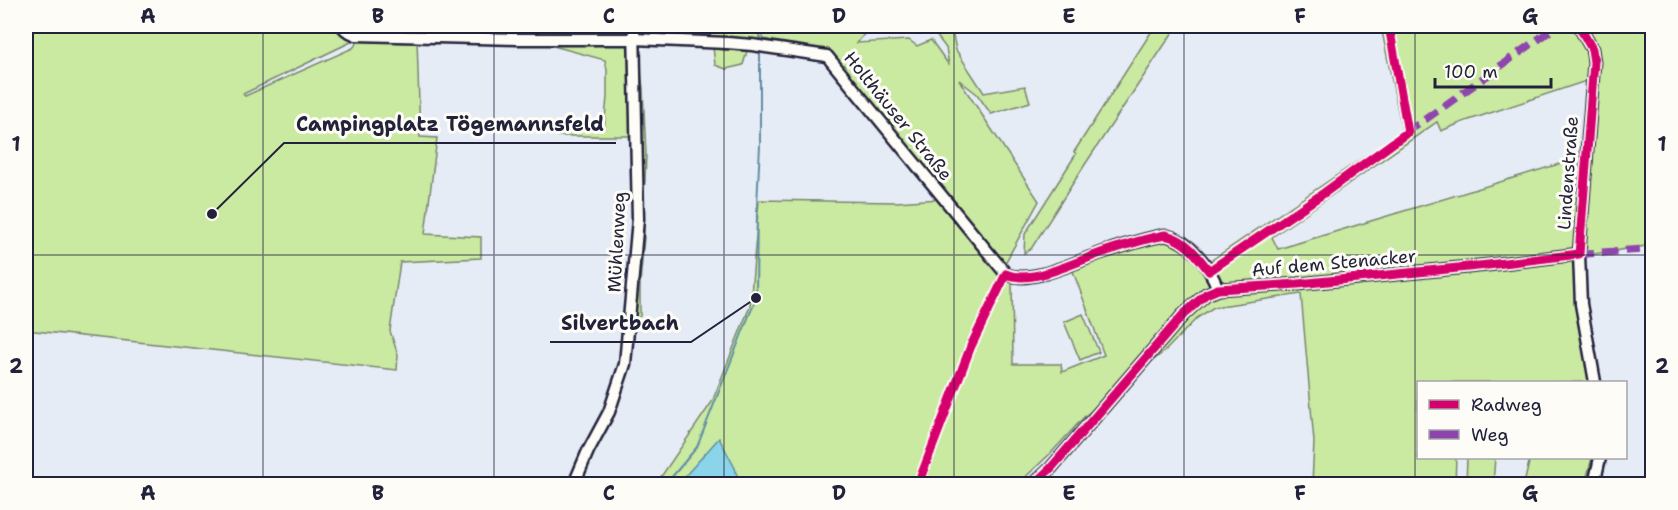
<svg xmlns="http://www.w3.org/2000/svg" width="1678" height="510" font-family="'Shantell Sans',sans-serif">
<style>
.green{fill:#cae9a1;stroke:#76866e;stroke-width:1.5;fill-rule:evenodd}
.water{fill:#8ad5ea;stroke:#608da4;stroke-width:1.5}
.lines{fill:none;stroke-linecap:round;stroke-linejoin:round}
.stream{stroke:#608da4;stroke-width:2}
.minor-casing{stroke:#22223b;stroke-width:15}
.minor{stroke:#fdfcf7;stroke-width:10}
.quiet{stroke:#8e44ad;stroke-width:8;stroke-dasharray:15 8;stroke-linecap:butt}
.cycleway-casing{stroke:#fdfcf7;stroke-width:13}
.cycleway{stroke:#d6006c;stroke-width:9}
.grid{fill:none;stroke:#22223b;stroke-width:1.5;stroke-opacity:0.55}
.labels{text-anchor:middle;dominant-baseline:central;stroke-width:6;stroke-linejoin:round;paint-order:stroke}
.street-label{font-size:18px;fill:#22223b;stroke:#fdfcf7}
.leader{fill:none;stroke:#22223b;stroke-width:2}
.callout-dot{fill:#22223b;stroke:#fdfcf7;stroke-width:2}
.callout-label{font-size:20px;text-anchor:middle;font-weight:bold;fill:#22223b;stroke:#fdfcf7;stroke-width:6;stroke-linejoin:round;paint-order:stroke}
.neatline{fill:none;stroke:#22223b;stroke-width:2}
.grid-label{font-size:20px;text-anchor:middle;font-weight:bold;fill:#22223b}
</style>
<rect width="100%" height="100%" fill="#e6ecf6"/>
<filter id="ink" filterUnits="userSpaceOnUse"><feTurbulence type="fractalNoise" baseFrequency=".0167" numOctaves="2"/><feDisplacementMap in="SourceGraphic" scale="12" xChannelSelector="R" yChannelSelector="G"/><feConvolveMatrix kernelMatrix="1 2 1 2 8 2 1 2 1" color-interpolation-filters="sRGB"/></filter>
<g filter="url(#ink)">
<g class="green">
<polygon points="26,26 366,26 367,28 351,42 243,94 245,96 353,48 363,35 417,38 420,137 437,138 425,234 481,237 481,258 400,262 390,331 398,355 397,370 26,330"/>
<polygon points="556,26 631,26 631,37 562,36 557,30"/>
<polygon points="636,26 759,26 759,40 640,35 636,28"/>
<polygon points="763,26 871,26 857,43 909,40 917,46 931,40 949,65 946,48 933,31 951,26 956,50 984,93 1025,86 1030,102 991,114 977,94 959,80 1039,201 1004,265 825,52 763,39"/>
<polygon points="1155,26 1177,26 1084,166 1031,249 1024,253 1025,234 1076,154 1074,152"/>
<path d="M1381,26H1652V245L1594,254L1235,288L1216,277L1206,264L1402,131ZM1592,79L1589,155L1278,249L1272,237L1437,122L1441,131L1463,122Z"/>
<polygon points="630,41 631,136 557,136 557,132 604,129 607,97 607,70 605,60 546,44"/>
<polygon points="713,47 724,50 747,51 743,65 726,69 715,65"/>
<polygon points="637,66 641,73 643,88 646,155 645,181 643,195 644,237 640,284 640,316 631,323"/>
<polygon points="940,199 1012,278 1013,364 1061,364 1062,372 1104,355 1071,266 1156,239 1180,243 1209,272 1218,291 1577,256 1593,382 1418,382 1418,458 1456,458 1455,484 1312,484 1314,442 1301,294 1214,307 1197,318 1166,350 1085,416 1052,452 1018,484 656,484 712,402 750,306 759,200 896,202"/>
<polygon points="1083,314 1099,352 1080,360 1064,322"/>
<polygon points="1467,458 1495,458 1493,484 1466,484"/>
<polygon points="1530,458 1592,458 1585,484 1524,484"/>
</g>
<polygon class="water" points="719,438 735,468 739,484 678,484"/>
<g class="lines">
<g class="stream">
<polyline points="760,44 761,26"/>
<polyline points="666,484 697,447 756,298 757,205 760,145 760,49"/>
</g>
<g class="minor-casing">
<g id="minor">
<path d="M342,26L346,30L356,35L517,39H634L727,43L752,45L827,56L1006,274C1031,285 1075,262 1101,253C1122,246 1143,239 1165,235C1190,241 1209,265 1218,289"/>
<polyline points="1579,26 1592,49 1594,62 1579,254 1581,304 1595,382"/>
<polyline points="574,484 588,451 609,412 625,364 638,219 634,26"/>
<polyline points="1034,484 1051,468 1183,315 1206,294 1218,289 1298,284 1488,265 1579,254"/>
<polyline points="1594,484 1600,458"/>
</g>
</g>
<use href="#minor" class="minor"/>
<g class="quiet">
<polyline points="1406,133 1557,26"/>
<polyline points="1579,254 1652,249"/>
</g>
<g class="cycleway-casing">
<g id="cycleway">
<path d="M918,484L971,346L1006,274C1031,285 1075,262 1101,253C1122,246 1143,239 1165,235C1186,240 1196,254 1209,271L1324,193L1408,132L1389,26"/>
<polyline points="1034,484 1051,468 1183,315 1206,294 1218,289 1298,284 1488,265 1579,254 1594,62 1592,49 1579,26"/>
</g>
</g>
<use href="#cycleway" class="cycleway"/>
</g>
</g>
<path class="grid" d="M263,26V484M494,26V484M724,26V484M954,26V484M1184,26V484M1415,26V484M26,255H1652"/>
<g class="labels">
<g class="street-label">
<text transform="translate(898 116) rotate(51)">Holthäuser Straße</text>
<text transform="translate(1568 173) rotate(-86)">Lindenstraße</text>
<text transform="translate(617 242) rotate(-87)">Mühlenweg</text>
<text transform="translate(1334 263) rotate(-5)">Auf dem Stenacker</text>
</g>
</g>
<path class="leader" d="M212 214L284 143H616M756 298L691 342H550"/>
<g class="callout-dot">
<circle cx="212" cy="214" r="6"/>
<circle cx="756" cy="298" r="6"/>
</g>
<g class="callout-label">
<text x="450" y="131">Campingplatz Tögemannsfeld</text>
<text x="620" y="330">Silvertbach</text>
</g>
<rect width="1678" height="510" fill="none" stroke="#fdfcf7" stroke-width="66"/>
<rect x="1417" y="381" width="210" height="78" fill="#fdfcf7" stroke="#a5a5ac" stroke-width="1.5"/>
<rect x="1429" y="400" width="30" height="9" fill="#d6006c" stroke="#a5a5ac" stroke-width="1.5"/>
<text x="1471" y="411" font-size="18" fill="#22223b">Radweg</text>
<rect x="1429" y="430" width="30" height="9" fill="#8e44ad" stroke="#a5a5ac" stroke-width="1.5"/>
<text x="1471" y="441" font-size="18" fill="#22223b">Weg</text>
<path d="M1435 78v9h116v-9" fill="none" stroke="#22223b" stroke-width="3"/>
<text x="1444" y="78" font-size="18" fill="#22223b" stroke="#fdfcf7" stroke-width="4.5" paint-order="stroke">100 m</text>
<rect x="33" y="33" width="1612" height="444" class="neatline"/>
<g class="grid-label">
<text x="148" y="23">A</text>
<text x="378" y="23">B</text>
<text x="609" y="23">C</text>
<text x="839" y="23">D</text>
<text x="1069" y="23">E</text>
<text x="1300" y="23">F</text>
<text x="1530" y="23">G</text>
<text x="16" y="151">1</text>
<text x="1662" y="151">1</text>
<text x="16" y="373">2</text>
<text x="1662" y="373">2</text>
<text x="148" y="500">A</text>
<text x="378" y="500">B</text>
<text x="609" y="500">C</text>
<text x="839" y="500">D</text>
<text x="1069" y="500">E</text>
<text x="1300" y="500">F</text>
<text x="1530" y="500">G</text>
</g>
</svg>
